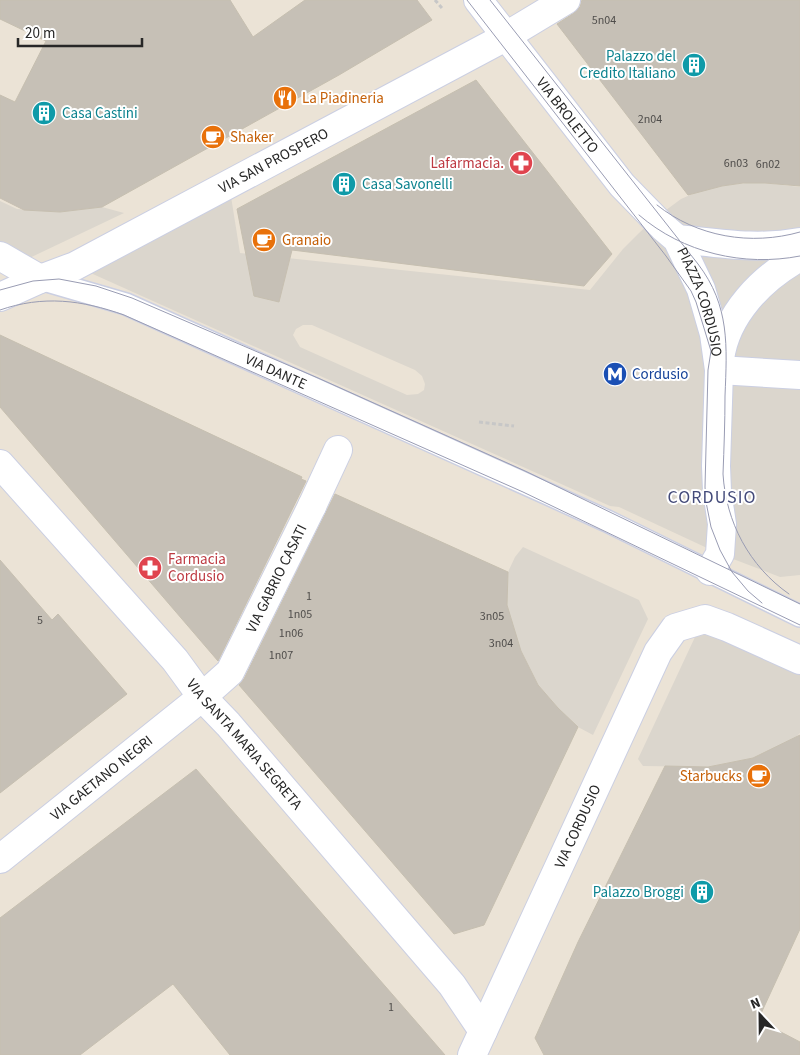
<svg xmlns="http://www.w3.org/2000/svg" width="800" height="1055" font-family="'Source Sans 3',sans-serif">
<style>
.plaza{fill:#dbd6cd;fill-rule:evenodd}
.building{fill:#c6c0b6;stroke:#c6bfb0}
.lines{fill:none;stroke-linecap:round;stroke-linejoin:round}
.service-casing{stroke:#cbcfe2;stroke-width:24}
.pedestrian-casing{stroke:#cbcfe2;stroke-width:30}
.minor-casing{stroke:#cbcfe2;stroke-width:30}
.path{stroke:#c7c7c7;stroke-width:3;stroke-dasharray:4 2.5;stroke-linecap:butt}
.service{stroke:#fff;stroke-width:21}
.pedestrian{stroke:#fff;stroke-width:28}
.minor{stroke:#fff;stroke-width:28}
.tram{stroke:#999cb3;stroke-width:1}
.labels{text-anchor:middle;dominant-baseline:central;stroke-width:4;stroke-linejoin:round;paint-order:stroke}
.number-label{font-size:12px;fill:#4f4d4b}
.culture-label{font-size:15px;fill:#0d838f;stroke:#fff;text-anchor:end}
.food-label{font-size:15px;fill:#c56008;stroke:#fff;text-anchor:start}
.street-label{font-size:15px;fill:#272727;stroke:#fff}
.health-label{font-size:15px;fill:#be3a42;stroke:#fff;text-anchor:end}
.transit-label{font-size:15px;fill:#164399;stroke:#fff;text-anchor:start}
.quarter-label{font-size:18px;letter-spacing:1px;fill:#444b7a;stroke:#fff}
</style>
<rect width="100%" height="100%" fill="#ebe3d6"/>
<g class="plaza">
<path d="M754,182L800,187V575L780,577L720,554L619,507L610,506L559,483L75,266L229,184L240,253L590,290L623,249L639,233L654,219L681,199L697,192L722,186ZM303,325H312L415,370L422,376L425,384L424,390L418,394L407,395L300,347L293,335L296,329Z"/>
<polygon points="0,201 17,209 60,212 102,207 124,213 0,272"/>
<polygon points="523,547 639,600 648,619 593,735 578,727 558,708 538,685 521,651 507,605 508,572 515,557"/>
<polygon points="711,633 800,675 800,733 795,738 753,758 708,767 643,766 638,759 695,637"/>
</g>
<g class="building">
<polygon points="0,0 230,0 253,37 305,0 417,0 432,20 339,75 102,207 60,212 24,210 0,198 0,95 15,102 46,41 0,19"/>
<polygon points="582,0 800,0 800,186 765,183 743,183 722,186 688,195 557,24 574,13 580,7"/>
<polygon points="476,80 612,254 584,286 292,250 279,302 254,296 237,209"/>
<polygon points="0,335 302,477 301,479 306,481 218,661 0,407"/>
<polygon points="335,494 508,572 507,605 521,651 538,685 558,708 578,727 484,925 454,934 239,685 244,679"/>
<polygon points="0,560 52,620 58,614 127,694 0,793"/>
<polygon points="800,735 800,929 758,1020 800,1042 800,1055 544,1055 535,1038 578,942 665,766 708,767 753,758"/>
<polygon points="196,769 419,1025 445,1055 230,1055 173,984 80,1055 0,1055 0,918"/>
</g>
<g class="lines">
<g class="service-casing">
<g id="service">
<path id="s1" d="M40,279L126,304L548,494L607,521L800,616"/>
</g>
</g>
<g class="pedestrian-casing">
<g id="pedestrian">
<polyline points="0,256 40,279"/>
<polyline points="719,370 800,375"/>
<polyline points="312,506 338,450"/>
</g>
</g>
<g class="minor-casing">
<g id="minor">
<path id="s2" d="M478,0L622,185L663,227L677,239L701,289L714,334L719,370L716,466L717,491L722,524L720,554L710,571"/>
<path d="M677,239C719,243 757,250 800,242"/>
<path id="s3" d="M0,297L40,279L75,266L498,41L566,0"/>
<path d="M720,359C726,314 762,278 800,257"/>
<path id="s4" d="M0,464L175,660L202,697L228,724L452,985L483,1031"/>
<path id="s5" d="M0,859L202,697L230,672L312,506"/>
<path id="s6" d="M472,1055L658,652L675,628L705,619L727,627L800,660"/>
</g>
</g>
<g class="path">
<polyline points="435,0 442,8"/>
<polyline points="479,422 514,426"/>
</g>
<use href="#service" class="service"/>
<use href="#pedestrian" class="pedestrian"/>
<use href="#minor" class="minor"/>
<g class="tram">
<polyline points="467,0 666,256 691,291 696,302 711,351 708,370 705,487 706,502 711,527 720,550 732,572 748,591 762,603"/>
<path d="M490,0L698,264C730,306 727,346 725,396C725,422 724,448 723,474C726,522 749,566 789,594"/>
<path d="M657,205C697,237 751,246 800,232"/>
<path d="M639,215C683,253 744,267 800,256"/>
<polyline points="0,290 33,281 59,279 96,286 132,298 318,378 525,471 800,604"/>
<path d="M0,310C43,295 82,300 124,315L523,492L800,625"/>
</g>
</g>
<defs>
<g id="building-disc" transform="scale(1.25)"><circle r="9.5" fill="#0f9aa8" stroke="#fff"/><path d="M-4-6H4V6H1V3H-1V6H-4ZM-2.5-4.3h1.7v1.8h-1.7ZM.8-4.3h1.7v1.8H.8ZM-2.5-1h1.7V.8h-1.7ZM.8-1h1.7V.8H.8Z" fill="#fff"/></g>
<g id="restaurant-disc" transform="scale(1.25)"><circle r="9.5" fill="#e8710a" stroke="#fff"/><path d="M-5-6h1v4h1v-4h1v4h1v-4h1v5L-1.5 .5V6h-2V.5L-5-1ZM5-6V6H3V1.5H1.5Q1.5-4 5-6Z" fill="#fff"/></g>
<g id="cafe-disc" transform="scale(1.25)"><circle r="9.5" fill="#e8710a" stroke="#fff"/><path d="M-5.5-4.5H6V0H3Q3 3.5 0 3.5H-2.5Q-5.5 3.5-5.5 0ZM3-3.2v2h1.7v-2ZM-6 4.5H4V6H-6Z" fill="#fff"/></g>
<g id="pharmacy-disc" transform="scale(1.25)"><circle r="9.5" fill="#e0444e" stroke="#fff"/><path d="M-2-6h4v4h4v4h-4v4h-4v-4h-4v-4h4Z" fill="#fff"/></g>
<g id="metro-disc" transform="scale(1.25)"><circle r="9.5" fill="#1a4fb4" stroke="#fff"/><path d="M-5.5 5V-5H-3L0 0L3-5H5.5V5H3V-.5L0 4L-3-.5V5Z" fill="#fff"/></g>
</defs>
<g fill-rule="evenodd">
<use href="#building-disc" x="694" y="65"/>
<use href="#restaurant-disc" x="285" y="98"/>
<use href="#building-disc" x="44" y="113"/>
<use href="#cafe-disc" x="213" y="137"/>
<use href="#pharmacy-disc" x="521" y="163"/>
<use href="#building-disc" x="344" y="184"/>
<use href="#cafe-disc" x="264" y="240"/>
<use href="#metro-disc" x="615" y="374"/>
<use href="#pharmacy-disc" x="150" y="568"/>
<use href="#cafe-disc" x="759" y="776"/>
<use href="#building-disc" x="702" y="892"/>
</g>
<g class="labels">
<g class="number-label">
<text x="604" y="20">5n04</text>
<text x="650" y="119">2n04</text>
<text x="736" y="163">6n03</text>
<text x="768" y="164">6n02</text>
<text x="309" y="596">1</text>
<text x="300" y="614">1n05</text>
<text x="492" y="616">3n05</text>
<text x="40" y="620">5</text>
<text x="291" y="633">1n06</text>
<text x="501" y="643">3n04</text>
<text x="281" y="655">1n07</text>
<text x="391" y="1007">1</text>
</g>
<g class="culture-label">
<text x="676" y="56">Palazzo del<tspan x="676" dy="17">Credito Italiano</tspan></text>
<text x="62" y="113" text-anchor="start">Casa Castini</text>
<text x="362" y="184" text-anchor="start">Casa Savonelli</text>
<text x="684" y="892">Palazzo Broggi</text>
</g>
<g class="food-label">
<text x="302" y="98">La Piadineria</text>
<text x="230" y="137">Shaker</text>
<text x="282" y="240">Granaio</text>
<text x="742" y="776" text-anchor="end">Starbucks</text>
</g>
<g class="street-label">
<text stroke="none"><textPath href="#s2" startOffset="146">VIA BROLETTO</textPath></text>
<text stroke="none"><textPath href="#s3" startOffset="306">VIA SAN PROSPERO</textPath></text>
<text stroke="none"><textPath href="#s2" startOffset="379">PIAZZA CORDUSIO</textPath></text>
<text stroke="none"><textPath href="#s1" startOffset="254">VIA DANTE</textPath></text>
<text stroke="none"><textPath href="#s5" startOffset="401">VIA GABRIO CASATI</textPath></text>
<text stroke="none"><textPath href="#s4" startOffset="372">VIA SANTA MARIA SEGRETA</textPath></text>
<text stroke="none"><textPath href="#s5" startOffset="130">VIA GAETANO NEGRI</textPath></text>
<text stroke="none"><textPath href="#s6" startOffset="252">VIA CORDUSIO</textPath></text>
</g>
<g class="health-label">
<text x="504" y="163">Lafarmacia.</text>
<text x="168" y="559" text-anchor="start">Farmacia<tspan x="168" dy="17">Cordusio</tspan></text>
</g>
<g class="transit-label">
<text x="632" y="374">Cordusio</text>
</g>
<g class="quarter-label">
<text x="712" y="497">CORDUSIO</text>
</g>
</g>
<g transform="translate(760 1015) rotate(338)" stroke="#ffffff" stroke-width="4" paint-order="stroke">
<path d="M0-4L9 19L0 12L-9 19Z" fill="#272727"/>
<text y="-8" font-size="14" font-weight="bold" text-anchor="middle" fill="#272727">N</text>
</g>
<path d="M18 38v8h124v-8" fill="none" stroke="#272727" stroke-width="2.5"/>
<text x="25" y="38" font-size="15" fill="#272727" stroke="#ffffff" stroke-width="4" paint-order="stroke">20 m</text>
</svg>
